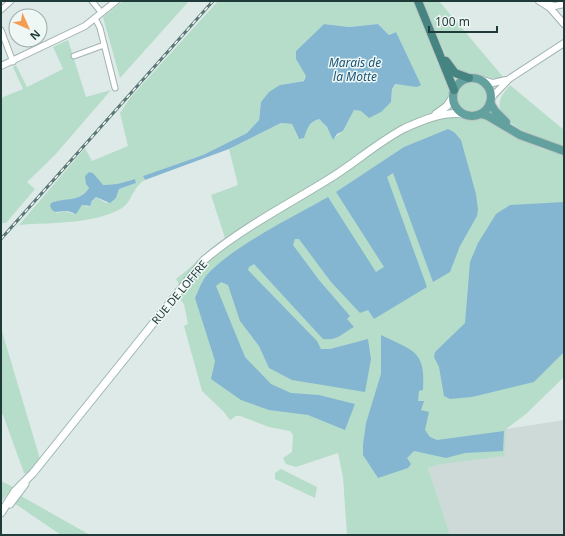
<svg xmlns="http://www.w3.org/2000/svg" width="565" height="536" font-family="'Noto Sans',sans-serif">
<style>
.built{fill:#cddad7}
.green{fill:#b6ddc9;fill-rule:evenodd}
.water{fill:#84b6d2}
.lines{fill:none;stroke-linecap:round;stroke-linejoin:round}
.minor-casing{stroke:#a1b2b0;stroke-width:7}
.tertiary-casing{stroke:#a1b2b0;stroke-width:8}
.secondary-casing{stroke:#9db6b2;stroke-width:9}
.primary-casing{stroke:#bcc4c4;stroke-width:10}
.trunk-casing{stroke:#bcc4c4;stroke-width:10}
.minor{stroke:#fff;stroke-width:5}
.tertiary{stroke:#fff;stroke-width:6}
.secondary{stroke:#fff;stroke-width:7}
.primary{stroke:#62a19e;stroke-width:8}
.trunk{stroke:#468482;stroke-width:8}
.rail-casing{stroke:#597775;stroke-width:3}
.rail{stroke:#eff7f5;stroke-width:1.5;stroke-dasharray:4.5;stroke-linecap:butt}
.labels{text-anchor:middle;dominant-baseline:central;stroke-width:3;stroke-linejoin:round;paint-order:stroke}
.street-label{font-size:11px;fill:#1f3b39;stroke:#eff7f5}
.water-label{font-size:12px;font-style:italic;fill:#195477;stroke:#eff7f5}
</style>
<rect width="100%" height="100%" fill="#deeae8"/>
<polygon class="built" points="564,420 564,535 450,535 428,468 441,464 506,429"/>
<g class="green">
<polygon points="123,1 189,1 120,78 103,17"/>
<path d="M218,1H415L437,62L450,87L448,98L437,110L459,117L484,118L542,149L564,155V377L526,414L506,429L504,456L441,464L428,468L450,535H347L343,477L338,453L296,467L286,464L283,458L292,452L293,435L290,431L269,427L240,416H236L230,420L224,412L202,391L184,326L188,324L184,304L178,297L183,291L176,279C194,266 206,250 225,238L211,195L238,185L229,149L281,123L292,124L298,138L314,121L319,119L327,127L333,139L343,131L354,110L361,111L391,102L392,89L395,84L401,85L396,32L389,35L378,24L349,27L324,24L296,51V59L307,76L303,81L280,85L261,102L259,120L247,133L203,155L143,176L145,180C133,186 132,202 122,208C93,225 52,222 19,225L85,148L92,161L128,146L120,113L130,98ZM89,172L93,173L102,185L117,184L135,179L136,183L119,189L116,198L106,203L96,197L88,207L82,205L73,214L65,211L56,213L55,201C68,201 81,199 89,188L85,176Z"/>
<polygon points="422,1 439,1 504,78 496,79 459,71 446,56"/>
<polygon points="68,40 86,97 111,90 54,156 27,182 35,189 6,223 3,223 1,225 1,98 23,89 13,67 16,65 27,87 63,69 53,47"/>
<circle cx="472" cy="97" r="16"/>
<path d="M510,85L564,130V147C547,141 494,125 500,101C501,95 507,89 510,85Z"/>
<polygon points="1,328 40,459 28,474 24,473 3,415 1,415"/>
<polygon points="281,469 317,487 315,498 275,479 275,473"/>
<polygon points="1,481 13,487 2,501 1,501"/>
<polygon points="21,496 90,535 61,535 14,503"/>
</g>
<g class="water">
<path d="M324,24L349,27L378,24L389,35L396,32L421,85L417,87L395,84L392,89L391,102L381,112L369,118L361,111L354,110L343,131L337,134L333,140L327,127L319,119C309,122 307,129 304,138L299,139L292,124L281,123L229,149L145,180L143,176L203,155L247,133L259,120L261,102L269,92L280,85L304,81L306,76L296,59V51Z"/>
<path d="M448,129L454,132L461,140L476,194L478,210L477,216L460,246L450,272L433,282L393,173L387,177L427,287L374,319L368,310L360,313L331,282L299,239H295L293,245L319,280L350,316L347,319L354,327C341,334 338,341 323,339L254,264L249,267L248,270L317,341L321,349H330L368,339L371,359L365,392L292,380L269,368L259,346L240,321L228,285L221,282L216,286L245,357L271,384L291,393L319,395L355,404L345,430L308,415L269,410L241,400L211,379L215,361L195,298C198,292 200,285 204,279C222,252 298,214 328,197L376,272L384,267L336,192L404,147Z"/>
<path d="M89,172L93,173L103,185L117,184L135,179L136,183L119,189L116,198L110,203L96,197L92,201L90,206L82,205L76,214C72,213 70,211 66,211C59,210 54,216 50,206L51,203C65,197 79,203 89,188L86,184L85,176Z"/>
<polygon points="564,202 564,352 534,382 472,397 450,399 444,396 439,367 434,357 435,352 465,323 470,262 478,243 496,214 510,205"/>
<path d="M381,335C413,351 426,350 423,390L419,391L418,401H424L421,410L429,412L425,430L430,437L437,440L504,431L503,451L465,453L446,458L414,451L407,458L411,464L408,468L378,478L363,455V445L366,423L381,374Z"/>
</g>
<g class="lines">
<g class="minor-casing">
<g id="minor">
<polyline points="92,1 101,12"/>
<polyline points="1,10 11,1"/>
<polyline points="95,18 100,28 115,88"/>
<polyline points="1,30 13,62"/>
<polyline points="74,56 104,45"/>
</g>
</g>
<g class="tertiary-casing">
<g id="tertiary">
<polyline points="539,1 550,8 564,24"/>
<polyline points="546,4 555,6 564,4"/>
<polyline points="1,66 85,26 116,1"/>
<polyline points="483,80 493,83 506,80"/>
<polyline points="492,97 509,79 564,43"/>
</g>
</g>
<g class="secondary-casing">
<g id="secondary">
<polyline points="436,114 447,106 453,97"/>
<polyline points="10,504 25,484"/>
<path d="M1,513L15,491L33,473L204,260C242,228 287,205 329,179C355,163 378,142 405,128C423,120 444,111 464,114"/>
</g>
</g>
<g class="primary-casing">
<g id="primary">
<circle cx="472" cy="97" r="19"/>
<polyline points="490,103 495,111 506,122"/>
<polyline points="481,114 488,116 520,135 564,151"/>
</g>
</g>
<g class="trunk-casing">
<g id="trunk">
<polyline points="418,1 454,90"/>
<polyline points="446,61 455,73 469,78"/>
</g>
</g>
<use href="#minor" class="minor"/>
<use href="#tertiary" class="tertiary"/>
<use href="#secondary" class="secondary"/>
<use href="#primary" class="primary"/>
<use href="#trunk" class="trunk"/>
<g class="rail-casing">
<polyline id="rail" points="1,239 213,1"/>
</g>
<use href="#rail" class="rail"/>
</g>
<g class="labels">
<g class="street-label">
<text transform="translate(179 292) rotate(-50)">RUE DE LOFFRE</text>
</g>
<g class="water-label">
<text x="355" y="62">Marais de<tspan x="355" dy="14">la Motte</tspan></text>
</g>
</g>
<rect width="565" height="536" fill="none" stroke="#1f3b39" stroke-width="4"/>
<g transform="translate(28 28) rotate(135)"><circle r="19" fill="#eff7f5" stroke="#9cacaa"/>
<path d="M0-3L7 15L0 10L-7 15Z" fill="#f59c52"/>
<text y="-6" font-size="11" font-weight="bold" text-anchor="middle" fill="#1f3b39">N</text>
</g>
<path d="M429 26v6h68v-6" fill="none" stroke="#1f3b39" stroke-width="2"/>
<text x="435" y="26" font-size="12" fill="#1f3b39" stroke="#eff7f5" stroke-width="3" paint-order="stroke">100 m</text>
</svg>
